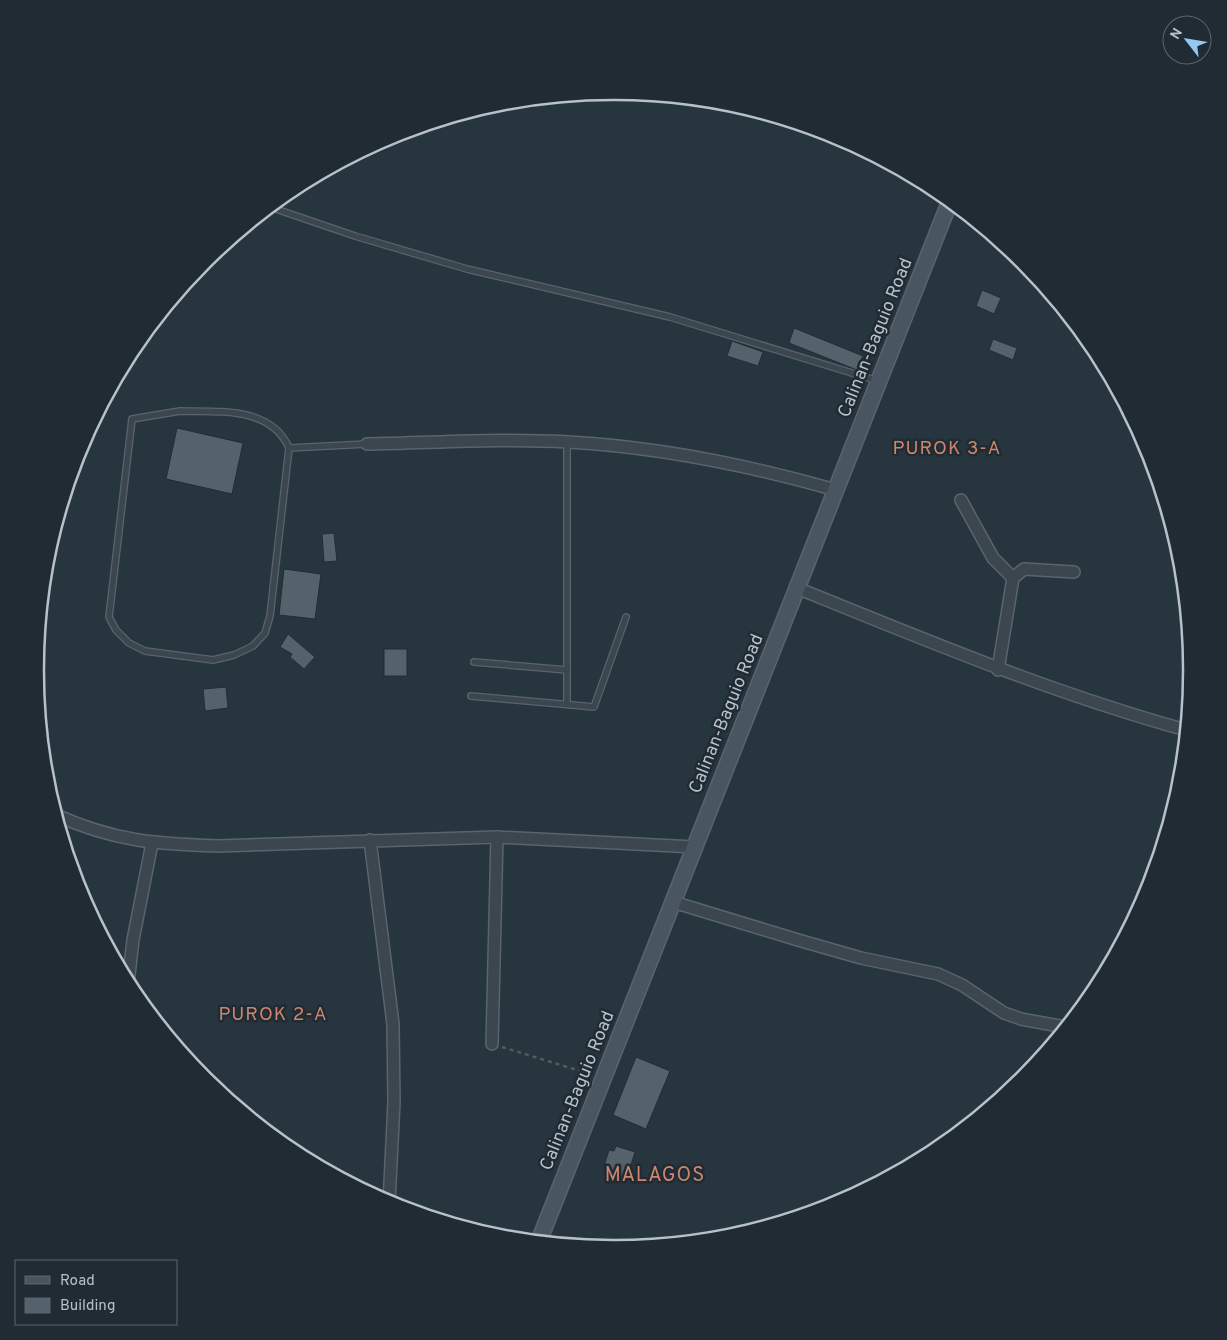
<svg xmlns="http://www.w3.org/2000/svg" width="1227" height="1340" font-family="Overpass,sans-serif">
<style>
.building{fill:#53626b;stroke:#222d35}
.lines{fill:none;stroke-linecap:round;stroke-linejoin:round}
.service-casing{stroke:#59646c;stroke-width:8}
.minor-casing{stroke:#59646c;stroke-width:14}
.secondary-casing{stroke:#59646c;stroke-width:18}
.path{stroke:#4b5f5e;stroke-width:2.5;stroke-dasharray:4 4;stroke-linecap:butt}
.service{stroke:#3b464e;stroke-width:5.5}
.minor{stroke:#3b464e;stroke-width:11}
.secondary{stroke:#495661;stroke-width:15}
.labels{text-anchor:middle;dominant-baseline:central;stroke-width:5;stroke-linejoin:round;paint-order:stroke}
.street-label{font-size:18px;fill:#b7c1c9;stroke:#202b33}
.neighbourhood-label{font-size:19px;letter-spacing:1px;fill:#ce866e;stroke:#202b33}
.quarter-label{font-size:20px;letter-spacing:1px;fill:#ce866e;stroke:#202b33}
.rim{fill:none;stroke:#b7c1c9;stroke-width:2.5}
</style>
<rect width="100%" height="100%" fill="#27353e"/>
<g class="building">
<polygon points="982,290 1001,298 994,314 976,306"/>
<polygon points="794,328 863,356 857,370 789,343"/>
<polygon points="993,339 1017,348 1013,360 989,350"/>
<polygon points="732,341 763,352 758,366 727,356"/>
<polygon points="177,428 243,443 232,494 166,479"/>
<polygon points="334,533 337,561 324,562 322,534"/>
<polygon points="284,569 321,574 315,619 279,615"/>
<polygon points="288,634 315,657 304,669 290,657 292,654 280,647"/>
<rect x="384" y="649" width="23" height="27"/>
<polygon points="226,687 228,708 205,711 203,689"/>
<polygon points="636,1057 670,1071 646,1129 613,1115"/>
<polygon points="616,1146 635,1152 626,1181 607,1175 609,1168 604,1166 609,1150 614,1151"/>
</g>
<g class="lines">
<g class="service-casing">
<g id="service">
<polyline points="270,207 355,236 467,269 670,317 878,381"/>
<path d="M180,411C218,412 271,406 289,448L270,616L265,633L253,646L234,655L213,660L145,651L129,643L116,630L109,617L132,419Z"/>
<polyline points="289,448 367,444"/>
<polyline points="474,662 567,670"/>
<polyline points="471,696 594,707 626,617"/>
<polyline points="567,704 567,442"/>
</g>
</g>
<g class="minor-casing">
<g id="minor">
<path d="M367,444C434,443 501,438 568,442C660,447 748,465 836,490"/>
<polyline points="961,500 993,558 1013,578"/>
<path d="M797,588C925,640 1052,693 1186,730"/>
<polyline points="998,670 1013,578 1024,569 1074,572"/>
<path d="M56,815C114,841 155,844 218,846L497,837L695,847"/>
<polyline points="370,840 393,1024 394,1102 389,1203"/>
<polyline points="673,902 798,940 861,958 938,974 962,985 1004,1013 1021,1019 1065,1027"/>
<polyline points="128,983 133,940 152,843"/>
<polyline points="492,1044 497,837"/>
</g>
</g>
<g class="secondary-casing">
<polyline id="secondary" points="539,1241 950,201"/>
</g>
<polyline class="path" points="502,1047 590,1074"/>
<use href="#service" class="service"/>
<use href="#minor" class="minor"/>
<use href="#secondary" class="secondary"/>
</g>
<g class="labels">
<g class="street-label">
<text transform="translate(876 338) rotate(-68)">Calinan-Baguio Road</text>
<text transform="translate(727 714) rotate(-68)">Calinan-Baguio Road</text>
<text transform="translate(578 1091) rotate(-68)">Calinan-Baguio Road</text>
</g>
<g class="neighbourhood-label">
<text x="947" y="449">PUROK 3-A</text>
<text x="273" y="1015">PUROK 2-A</text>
</g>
<g class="quarter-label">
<text x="655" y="1176">MALAGOS</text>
</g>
</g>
<path d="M0 0H1227V1340H0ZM613 100H614A569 569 0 0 1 1183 669V671A569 569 0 0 1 614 1240H613A569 569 0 0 1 44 671V669A569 569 0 0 1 613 100Z" fill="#202b33" fill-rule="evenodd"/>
<path class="rim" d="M613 100H614A569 569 0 0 1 1183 669V671A569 569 0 0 1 614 1240H613A569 569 0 0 1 44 671V669A569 569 0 0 1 613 100Z"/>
<rect x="15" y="1260" width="162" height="65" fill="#202b33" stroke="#5c676f"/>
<rect x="25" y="1276" width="25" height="8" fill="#495661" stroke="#5c676f"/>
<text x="60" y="1285" font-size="15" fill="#b7c1c9">Road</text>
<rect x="25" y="1298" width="25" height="15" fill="#53626b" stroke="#5c676f"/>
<text x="60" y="1310" font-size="15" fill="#b7c1c9">Building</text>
<g transform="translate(1187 40) rotate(301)"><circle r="24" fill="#202b33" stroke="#5c676f"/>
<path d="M0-4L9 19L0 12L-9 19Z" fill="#95c8f1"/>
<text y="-8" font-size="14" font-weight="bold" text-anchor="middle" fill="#b7c1c9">N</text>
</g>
</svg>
